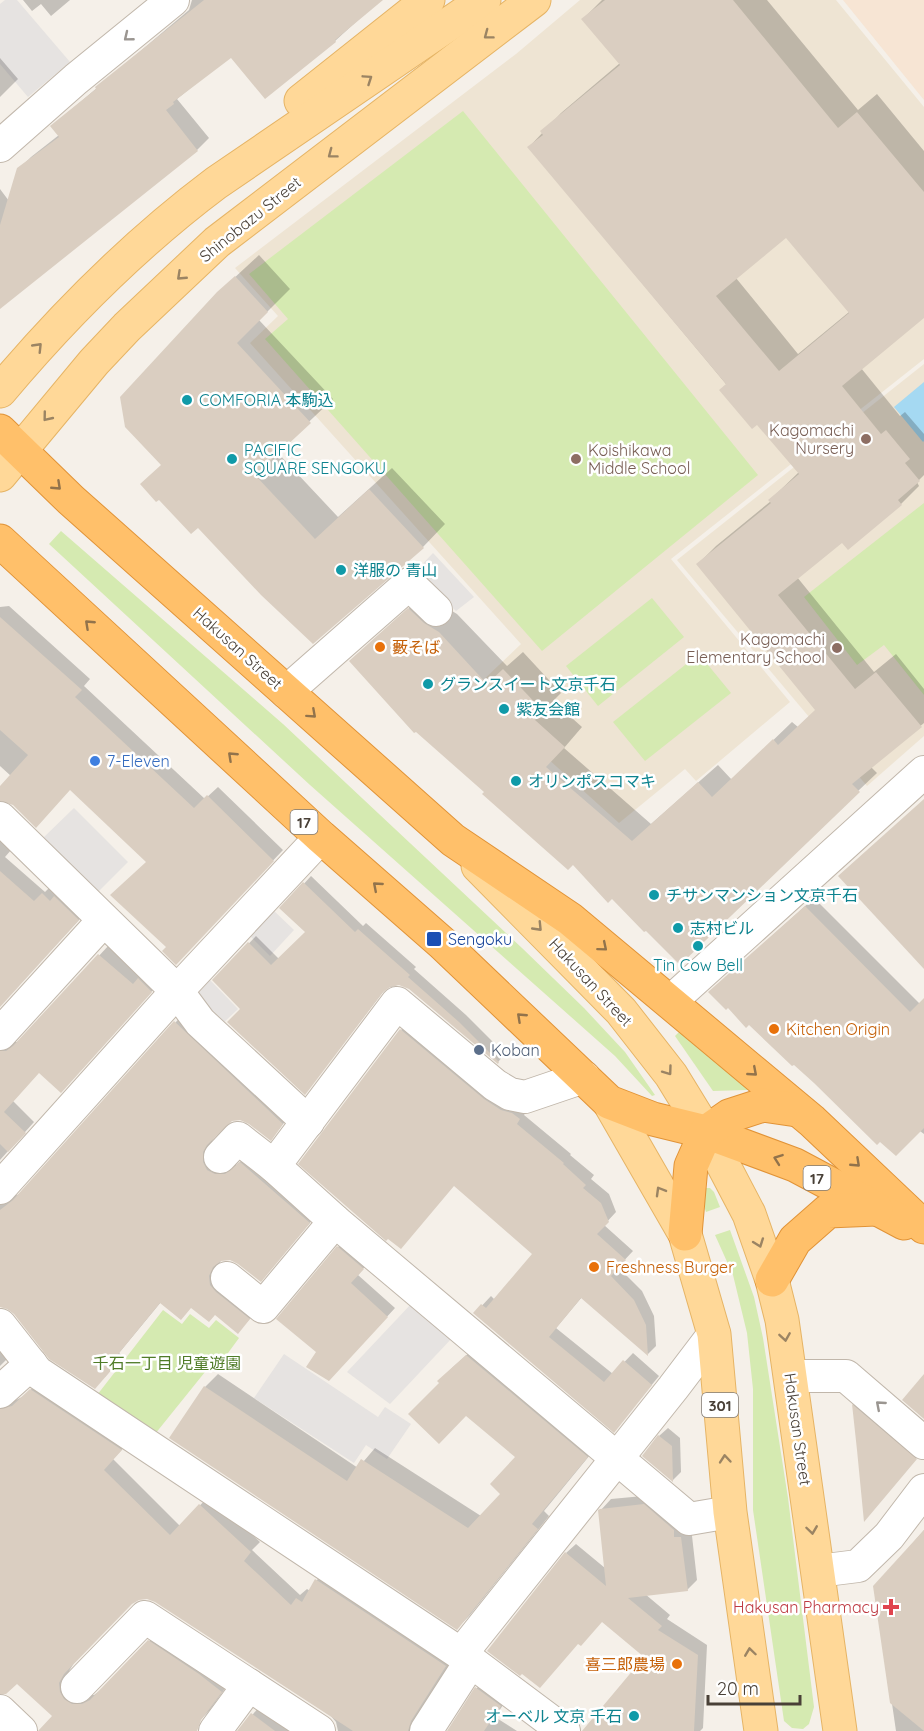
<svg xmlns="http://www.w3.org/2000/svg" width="924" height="1731" font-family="Quicksand,'Noto Sans JP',sans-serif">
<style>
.commercial{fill:#f7e5d4}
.education{fill:#eee4d3}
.green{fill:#d5eab1}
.parking{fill:#e6e3e1}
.water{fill:#a5d9f2}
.shadow{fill:#0003;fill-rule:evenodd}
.building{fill:#dacec1;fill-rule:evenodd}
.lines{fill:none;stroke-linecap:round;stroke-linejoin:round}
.minor-casing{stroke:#c1b7ab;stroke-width:34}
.major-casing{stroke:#e6b465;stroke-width:35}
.highway-casing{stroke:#e19337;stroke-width:35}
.minor{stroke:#fff;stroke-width:32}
.major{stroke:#ffd898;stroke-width:33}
.highway{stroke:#ffc06a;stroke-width:33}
.oneway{stroke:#9b8463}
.oneway2{stroke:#9b9691}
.oneway3{stroke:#92734b}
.culture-dot{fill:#0f9aa8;stroke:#fff;stroke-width:2}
.education-dot{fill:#8d6e63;stroke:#fff;stroke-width:2}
.food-dot{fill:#e8710a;stroke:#fff;stroke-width:2}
.shop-dot{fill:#3f7fe0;stroke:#fff;stroke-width:2}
.transit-dot{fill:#1a4fb4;stroke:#fff;stroke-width:2}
.service-dot{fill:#5c6f8a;stroke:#fff;stroke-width:2}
.health-dot{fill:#e0444e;stroke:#fff;stroke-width:2}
.labels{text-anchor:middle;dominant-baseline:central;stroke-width:5;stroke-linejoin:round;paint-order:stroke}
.shield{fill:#fff;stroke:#807973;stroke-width:1.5}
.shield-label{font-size:15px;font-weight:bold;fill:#494037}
.street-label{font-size:16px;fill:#494037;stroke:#fff}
.culture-label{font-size:16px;fill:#0d838f;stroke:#fff;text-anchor:start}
.education-label{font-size:16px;fill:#785e54;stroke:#fff;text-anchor:end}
.food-label{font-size:16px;fill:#c56008;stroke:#fff;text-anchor:start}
.shop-label{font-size:16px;fill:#366cbe;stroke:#fff;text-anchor:start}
.transit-label{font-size:16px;fill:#164399;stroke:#fff;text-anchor:start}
.service-label{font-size:16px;fill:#4e5e75;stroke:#fff;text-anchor:start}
.park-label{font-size:16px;fill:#507c28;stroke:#fff}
.health-label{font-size:16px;fill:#be3a42;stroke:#fff;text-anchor:end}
</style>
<rect width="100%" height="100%" fill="#f5f0e9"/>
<polygon class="commercial" points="843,0 924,0 924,100"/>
<g class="education">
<polygon points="580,0 836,0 924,107 924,359 671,559 790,702 696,781 685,769 619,823 526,739 455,707 521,644 250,343 278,316 235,268 516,54"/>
<polygon points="924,364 924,736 867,786 677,560"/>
</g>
<g class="green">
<polygon points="463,111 758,475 542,651 265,339 288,319 249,274"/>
<polygon points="924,503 924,695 884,645 857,665 804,597"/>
<polygon points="61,531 283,724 522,948 584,1008 625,1052 655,1095 652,1096 615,1056 310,785 49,544"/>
<polygon points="652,598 684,637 598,706 566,666"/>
<polygon points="699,654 731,693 645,761 613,722"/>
<polygon points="683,1028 752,1085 747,1090 713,1091 675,1036"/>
<polygon points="705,1188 710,1188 714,1192 720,1207 706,1212 701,1197"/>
<polygon points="730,1230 754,1297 763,1338 788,1498 814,1707 809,1724 803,1729 792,1728 784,1721 753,1510 753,1389 747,1333 733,1275 715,1235"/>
<polygon points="163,1310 182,1324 190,1314 209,1328 216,1320 239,1338 217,1368 209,1367 151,1439 94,1399"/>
</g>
<g class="parking">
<polygon points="5,0 17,0 70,62 28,97 0,64 0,4"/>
<polygon points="433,553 474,597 456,611 415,572"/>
<polygon points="74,808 128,862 96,894 42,839"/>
<polygon points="271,908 294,930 270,956 247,933"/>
<polygon points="210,980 238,1009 221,1025 194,996"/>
<polygon points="413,1302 452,1338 390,1404 347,1372"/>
<polygon points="284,1354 378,1417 385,1407 411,1424 387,1459 366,1445 354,1463 254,1398"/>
</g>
<polygon class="water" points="924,382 924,441 923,442 894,407"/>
<g class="shadow">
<polygon points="23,0 70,0 51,16 41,4 32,11"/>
<polygon points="192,0 380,0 335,41 231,55 177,99 209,138 197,150 7,302 0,301 0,189 9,201 19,169 31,157 59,135 52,126 189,10"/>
<path d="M602,0H767L858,110L877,94L924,151V316L861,368L900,416L905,412L924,434V475L917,482L919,486L901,504L842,541L797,577L874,672L896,654L924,689V723L871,767L877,773L858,791L612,897L486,792L351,661L428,591L442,605L457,614L507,666L523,652L561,693L553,701L582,727L564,748L651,824L718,765L732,780L792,722L798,727L817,709L698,564L716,546L771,501L770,500L799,472L529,147L561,113L620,63L583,19ZM786,236L849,312L798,354L736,278Z"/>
<polygon points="0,58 18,79 0,97"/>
<polygon points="259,255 290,289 259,320 333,399 277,452 338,517 392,468 445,524 423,547 313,642 162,465 218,293"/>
<polygon points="9,606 90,679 84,686 205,799 218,787 283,850 186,953 168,947 148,861 70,789 14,804 0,799 0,788 11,776 0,766 0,607"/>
<polygon points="0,824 18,842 5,857 45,892 53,884 88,910 0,1006"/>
<polygon points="311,876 363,926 366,923 416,967 414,969 466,1015 505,1054 498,1062 409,988 401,984 386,988 305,1093 242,1009 214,980 256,936 279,959 307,932 282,908"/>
<polygon points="814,898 920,1004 924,1000 924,1134 719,984"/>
<polygon points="109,945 161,981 71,1081 39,1072 13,1101 34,1122 0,1160 0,1039 7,1042 17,1042 23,1038"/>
<polygon points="185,1012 292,1113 271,1139 249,1122 241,1119 231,1120 216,1134 212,1141 212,1151 226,1165 236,1165 251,1153 319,1212 270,1270 231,1259 221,1260 219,1265 220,1275 258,1309 247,1322 192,1307 161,1302 119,1353 123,1356 105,1377 8,1307 0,1306 0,1193 7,1196 17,1195 23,1192"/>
<polygon points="409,1022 527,1110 524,1115 571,1154 570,1155 594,1175 591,1179 609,1194 616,1212 604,1225 633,1251 618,1267 642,1291 654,1316 656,1346 648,1354 582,1297 556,1328 613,1374 633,1353 659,1376 614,1431 475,1313 491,1296 495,1300 534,1254 401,1030"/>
<polygon points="346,1240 370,1260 358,1275 395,1308 337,1371 318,1352 338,1247"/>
<polygon points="0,1332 15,1351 0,1366"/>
<polygon points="480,1343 599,1444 544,1511 549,1516 470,1615 457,1628 171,1438 205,1387 218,1374 358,1468 375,1448 481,1516 502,1494 518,1457 441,1383 452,1368"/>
<polygon points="41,1380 131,1440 113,1459 180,1526 210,1495 260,1542 252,1550 300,1595 307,1589 310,1591 317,1580 326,1570 455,1656 420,1710 417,1719 421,1731 338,1731 336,1722 330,1715 156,1601 147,1598 138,1599 132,1603 74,1663 69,1671 69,1681 84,1695 94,1695 101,1690 159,1631 232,1679 209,1711 199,1721 176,1731 44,1731 54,1716 17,1682 0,1683 0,1396 5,1400 16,1400 24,1396"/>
<polygon points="860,1398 923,1450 871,1512 853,1405"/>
<polygon points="668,1428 680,1438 681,1472 673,1480 659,1436"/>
<polygon points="654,1495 691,1527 697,1580 687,1590 645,1594 670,1615 667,1619 707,1645 703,1728 700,1731 583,1731 646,1657 566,1553 576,1544 605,1568 600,1511 611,1499"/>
<polygon points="924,1530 924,1731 896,1731 875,1587"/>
<polygon points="486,1678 509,1696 495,1717 517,1731 449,1731 477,1688"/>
<polygon points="264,1701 311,1731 239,1731"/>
</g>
<g class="building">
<polygon points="204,0 383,0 335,40 336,42 265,99 231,58 173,102 174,104 166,110 198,151 0,309 0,225 17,168 59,137 50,126 96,89 95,87"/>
<path d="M605,0H733L838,128L857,112L924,192V318L842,386L881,434L886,430L910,459L905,463L920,481L898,500L902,505L848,550L842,543L778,595L855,689L876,672L922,727L852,784L860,792L680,965L646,931L644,932L612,899L608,903L573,865L568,870L482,794L484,792L416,732L414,733L349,661L408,608L424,623L439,632L487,684L503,669L544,712L535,720L565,747L546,767L632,841L698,782L712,797L773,739L778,745L815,710L696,564L771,503L768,500L799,474L757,425L752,429L719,390L726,384L527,147L543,135L540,131L620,65L581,19ZM786,238L849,313L779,371L716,296Z"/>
<polygon points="235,276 268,312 237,343 311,423 255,475 315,539 369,489 424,548 313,644 261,595 198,528 191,534 159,500 156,502 140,484 161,465 125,427 120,397 217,292"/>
<polygon points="0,617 82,690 75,697 194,808 207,795 274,861 176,965 162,951 166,947 110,895 146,862 70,790 36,828 13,805 0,801 0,786 28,755 0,730"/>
<polygon points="924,799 924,969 838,876"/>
<polygon points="0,871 34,901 42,893 50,901 54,896 79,920 0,1007"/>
<polygon points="303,882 355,932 358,929 410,975 408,977 459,1022 499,1062 498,1064 409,989 399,985 390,987 383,992 305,1095 227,1022 240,1009 212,980 248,942 271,965 305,932 279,908"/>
<polygon points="805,906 910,1012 924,998 924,1128 896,1156 880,1142 877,1145 814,1083 794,1065 792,1066 749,1025 746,1028 728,1008 726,1010 708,992"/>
<polygon points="98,954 133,984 138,978 152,992 61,1093 39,1073 4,1112 26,1133 8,1152 0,1144 0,1051 6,1051 13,1046"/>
<polygon points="174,1021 283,1124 271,1141 249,1124 240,1120 232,1121 207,1145 203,1152 203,1162 207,1170 215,1174 225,1174 240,1162 310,1223 261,1282 238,1264 230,1260 221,1261 213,1267 209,1276 210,1285 216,1292 250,1319 238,1334 215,1315 209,1322 191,1308 181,1320 160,1303 110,1364 114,1367 95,1389 49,1359 14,1314 7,1309 0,1307 0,1210 13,1200"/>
<polygon points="400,1029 484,1099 501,1110 512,1113 520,1119 517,1124 564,1163 563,1164 586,1185 583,1188 601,1203 609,1222 597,1234 626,1260 611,1276 634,1300 646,1325 648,1356 581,1298 549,1337 604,1382 623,1360 652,1385 614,1433 473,1313 481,1304 486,1308 532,1254 454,1186 401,1249 388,1239 386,1241 298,1164"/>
<polygon points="337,1246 364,1269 351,1283 388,1317 329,1381 306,1367 316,1352 276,1319"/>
<polygon points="466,1355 588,1457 532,1524 538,1529 457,1630 169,1438 204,1386 347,1481 361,1459 468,1528 500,1494 490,1484 515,1457 466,1416 439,1444 408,1414 439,1383 437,1381"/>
<polygon points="924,1374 924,1419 902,1400"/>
<polygon points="30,1389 122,1450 104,1470 170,1535 199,1504 251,1552 244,1561 291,1605 296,1598 302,1602 315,1579 446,1666 411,1721 408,1731 353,1731 155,1602 147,1599 139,1600 132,1604 64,1674 59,1683 60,1692 64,1699 72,1704 82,1704 90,1700 148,1640 199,1674 222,1692 201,1720 197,1731 38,1731 52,1716 17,1684 6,1694 0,1694 0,1409 12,1406"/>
<polygon points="852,1404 917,1459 864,1522 857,1450"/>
<polygon points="658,1435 672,1446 673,1482 642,1456"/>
<polygon points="644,1504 674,1530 674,1537 681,1537 688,1591 628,1598 662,1626 658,1630 698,1655 694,1731 582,1731 644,1657 602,1622 581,1646 578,1644 540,1688 522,1674 520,1676 487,1651 565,1552 606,1586 598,1510 600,1509"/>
<polygon points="924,1530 924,1731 890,1703 873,1586"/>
<polygon points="475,1687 501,1706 484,1731 447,1731"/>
<polygon points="251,1713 275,1731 237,1731"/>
</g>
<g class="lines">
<g class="minor-casing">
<g id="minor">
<polyline points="0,146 76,79 173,0"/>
<polyline points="286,692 409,584 436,610"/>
<polyline points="0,818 177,991 200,1022 308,1122"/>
<polyline points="670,1002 924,772"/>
<polyline points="0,1034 103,921"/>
<polyline points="584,1077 525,1097 510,1094 495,1085 397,1003 274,1166 335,1221 689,1519 730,1512"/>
<polyline points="220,1157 238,1138 274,1166"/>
<polyline points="0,1188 177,991 321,837"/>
<polyline points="227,1278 263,1307 335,1221"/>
<polyline points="0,1325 37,1372 461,1654 564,1731"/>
<polyline points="791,1376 846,1376 924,1443"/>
<polyline points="0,1392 31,1364"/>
<polyline points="818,1571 858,1566 889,1536 924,1490"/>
<polyline points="461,1654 673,1388 714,1334"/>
<polyline points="77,1687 145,1617 319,1731"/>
<polyline points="0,1711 21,1731"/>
<polyline points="215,1731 249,1685"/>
<polyline points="426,1731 471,1661"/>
</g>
</g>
<g class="major-casing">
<g id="major">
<polyline points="301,101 428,0"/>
<path d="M0,391C64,315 136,243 216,183L484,0"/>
<polyline points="0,475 94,362 127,327 217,242 534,0"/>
<polyline points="478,866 621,1011 671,1075 706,1132 749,1214 772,1280 782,1320 840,1731"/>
<polyline points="609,1102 685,1234 714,1334 730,1512 761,1731"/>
</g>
</g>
<g class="highway-casing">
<g id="highway">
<polyline points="0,431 71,500 453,840 570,919 812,1121 924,1227"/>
<polyline points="0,541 321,837 442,943 609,1102 653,1119 706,1132 795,1165 904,1223"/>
<polyline points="685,1234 691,1166 706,1132 729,1116 763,1105 797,1110"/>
<polyline points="772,1280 795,1240 828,1211 876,1209"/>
</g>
</g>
<use href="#minor" class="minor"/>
<use href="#major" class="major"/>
<use href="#highway" class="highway"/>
</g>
<defs><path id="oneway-chevron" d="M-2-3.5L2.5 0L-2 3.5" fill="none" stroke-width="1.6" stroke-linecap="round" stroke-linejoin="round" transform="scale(1.5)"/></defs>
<g class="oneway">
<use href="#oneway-chevron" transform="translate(488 35) rotate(143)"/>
<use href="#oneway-chevron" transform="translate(368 79) rotate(-34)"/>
<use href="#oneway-chevron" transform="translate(332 154) rotate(143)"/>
<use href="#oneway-chevron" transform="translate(181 276) rotate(137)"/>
<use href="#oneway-chevron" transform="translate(38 347) rotate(-46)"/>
<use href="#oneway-chevron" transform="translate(47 417) rotate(129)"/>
<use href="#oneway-chevron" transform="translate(538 927) rotate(46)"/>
<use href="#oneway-chevron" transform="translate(668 1071) rotate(54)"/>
<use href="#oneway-chevron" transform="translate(660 1191) rotate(-120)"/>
<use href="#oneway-chevron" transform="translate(759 1243) rotate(70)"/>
<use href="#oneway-chevron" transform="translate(785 1337) rotate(81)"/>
<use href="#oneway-chevron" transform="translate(725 1459) rotate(-95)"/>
<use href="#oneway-chevron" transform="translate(812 1530) rotate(82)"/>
<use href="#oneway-chevron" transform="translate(750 1652) rotate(-98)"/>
</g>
<g class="oneway2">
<use href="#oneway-chevron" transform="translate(128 37) rotate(141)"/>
<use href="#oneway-chevron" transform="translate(880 1405) rotate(-139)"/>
</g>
<g class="oneway3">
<use href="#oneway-chevron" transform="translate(57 486) rotate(43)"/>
<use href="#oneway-chevron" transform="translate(89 624) rotate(-137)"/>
<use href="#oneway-chevron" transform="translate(312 714) rotate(42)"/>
<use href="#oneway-chevron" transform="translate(232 756) rotate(-137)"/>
<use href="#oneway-chevron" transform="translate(377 886) rotate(-139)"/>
<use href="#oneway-chevron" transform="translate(603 947) rotate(40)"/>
<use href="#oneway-chevron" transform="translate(521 1017) rotate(-137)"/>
<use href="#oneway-chevron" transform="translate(753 1072) rotate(41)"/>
<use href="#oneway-chevron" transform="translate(778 1159) rotate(-160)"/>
<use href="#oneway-chevron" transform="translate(856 1163) rotate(43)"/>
</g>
<g class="culture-dot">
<circle cx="187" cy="400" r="6"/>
<circle cx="232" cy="459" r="6"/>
<circle cx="341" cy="570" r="6"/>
<circle cx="428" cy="684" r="6"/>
<circle cx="504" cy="709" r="6"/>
<circle cx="516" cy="781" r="6"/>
<circle cx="654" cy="895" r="6"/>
<circle cx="678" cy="928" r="6"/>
<circle cx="698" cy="946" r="6"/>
<circle cx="634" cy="1716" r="6"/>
</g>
<g class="education-dot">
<circle cx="866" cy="439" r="6"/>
<circle cx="576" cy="459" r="6"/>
<circle cx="837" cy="648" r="6"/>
</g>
<g class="food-dot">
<circle cx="380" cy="647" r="6"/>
<circle cx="774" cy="1029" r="6"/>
<circle cx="594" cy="1267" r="6"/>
<circle cx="677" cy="1664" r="6"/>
</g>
<circle class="shop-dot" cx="95" cy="761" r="6"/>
<rect class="transit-dot" x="426" y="931" width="16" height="16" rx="3"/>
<circle class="service-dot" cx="479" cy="1050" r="6"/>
<path class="health-dot" d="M888 1598h6v6h6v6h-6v6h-6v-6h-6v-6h6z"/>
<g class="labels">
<g class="shield">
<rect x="290.5" y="810" width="27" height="24" rx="4.5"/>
<rect x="803.5" y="1166" width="27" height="24" rx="4.5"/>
<rect x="702" y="1393" width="36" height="24" rx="4.5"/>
</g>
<g class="shield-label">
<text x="304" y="822">17</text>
<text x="817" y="1178">17</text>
<text x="720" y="1405">301</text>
</g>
<g class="street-label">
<text transform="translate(250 219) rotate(-39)">Shinobazu Street</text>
<text transform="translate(238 648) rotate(42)">Hakusan Street</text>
<text transform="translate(591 982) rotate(47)">Hakusan Street</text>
<text transform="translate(798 1429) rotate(82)">Hakusan Street</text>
</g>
<g class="culture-label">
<text x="199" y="400">COMFORIA 本駒込</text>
<text x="244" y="450">PACIFIC<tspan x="244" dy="18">SQUARE SENGOKU</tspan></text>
<text x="353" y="570">洋服の 青山</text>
<text x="440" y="684">グランスイート文京千石</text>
<text x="516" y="709">紫友会館</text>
<text x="528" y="781">オリンポスコマキ</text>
<text x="666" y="895">チサンマンション文京千石</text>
<text x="690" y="928">志村ビル</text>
<text x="698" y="965" text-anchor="middle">Tin Cow Bell</text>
<text x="622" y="1716" text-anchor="end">オーベル 文京 千石</text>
</g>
<g class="education-label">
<text x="854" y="430">Kagomachi<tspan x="854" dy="18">Nursery</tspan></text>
<text x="588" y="450" text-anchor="start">Koishikawa<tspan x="588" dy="18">Middle School</tspan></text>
<text x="825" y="639">Kagomachi<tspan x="825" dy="18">Elementary School</tspan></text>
</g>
<g class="food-label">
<text x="392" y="647">藪そば</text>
<text x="786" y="1029">Kitchen Origin</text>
<text x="606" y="1267">Freshness Burger</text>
<text x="665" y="1664" text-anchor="end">喜三郎農場</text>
</g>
<g class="shop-label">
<text x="107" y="761">7-Eleven</text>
</g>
<g class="transit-label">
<text x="448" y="939">Sengoku</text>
</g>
<g class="service-label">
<text x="491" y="1050">Koban</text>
</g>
<g class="park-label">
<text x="167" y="1363">千石一丁目 児童遊園</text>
</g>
<g class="health-label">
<text x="879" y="1607">Hakusan Pharmacy</text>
</g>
</g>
<path d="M708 1695v9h92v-9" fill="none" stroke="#494037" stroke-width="3"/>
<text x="717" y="1695" font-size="18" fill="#494037" stroke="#ffffff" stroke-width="4.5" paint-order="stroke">20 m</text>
</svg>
